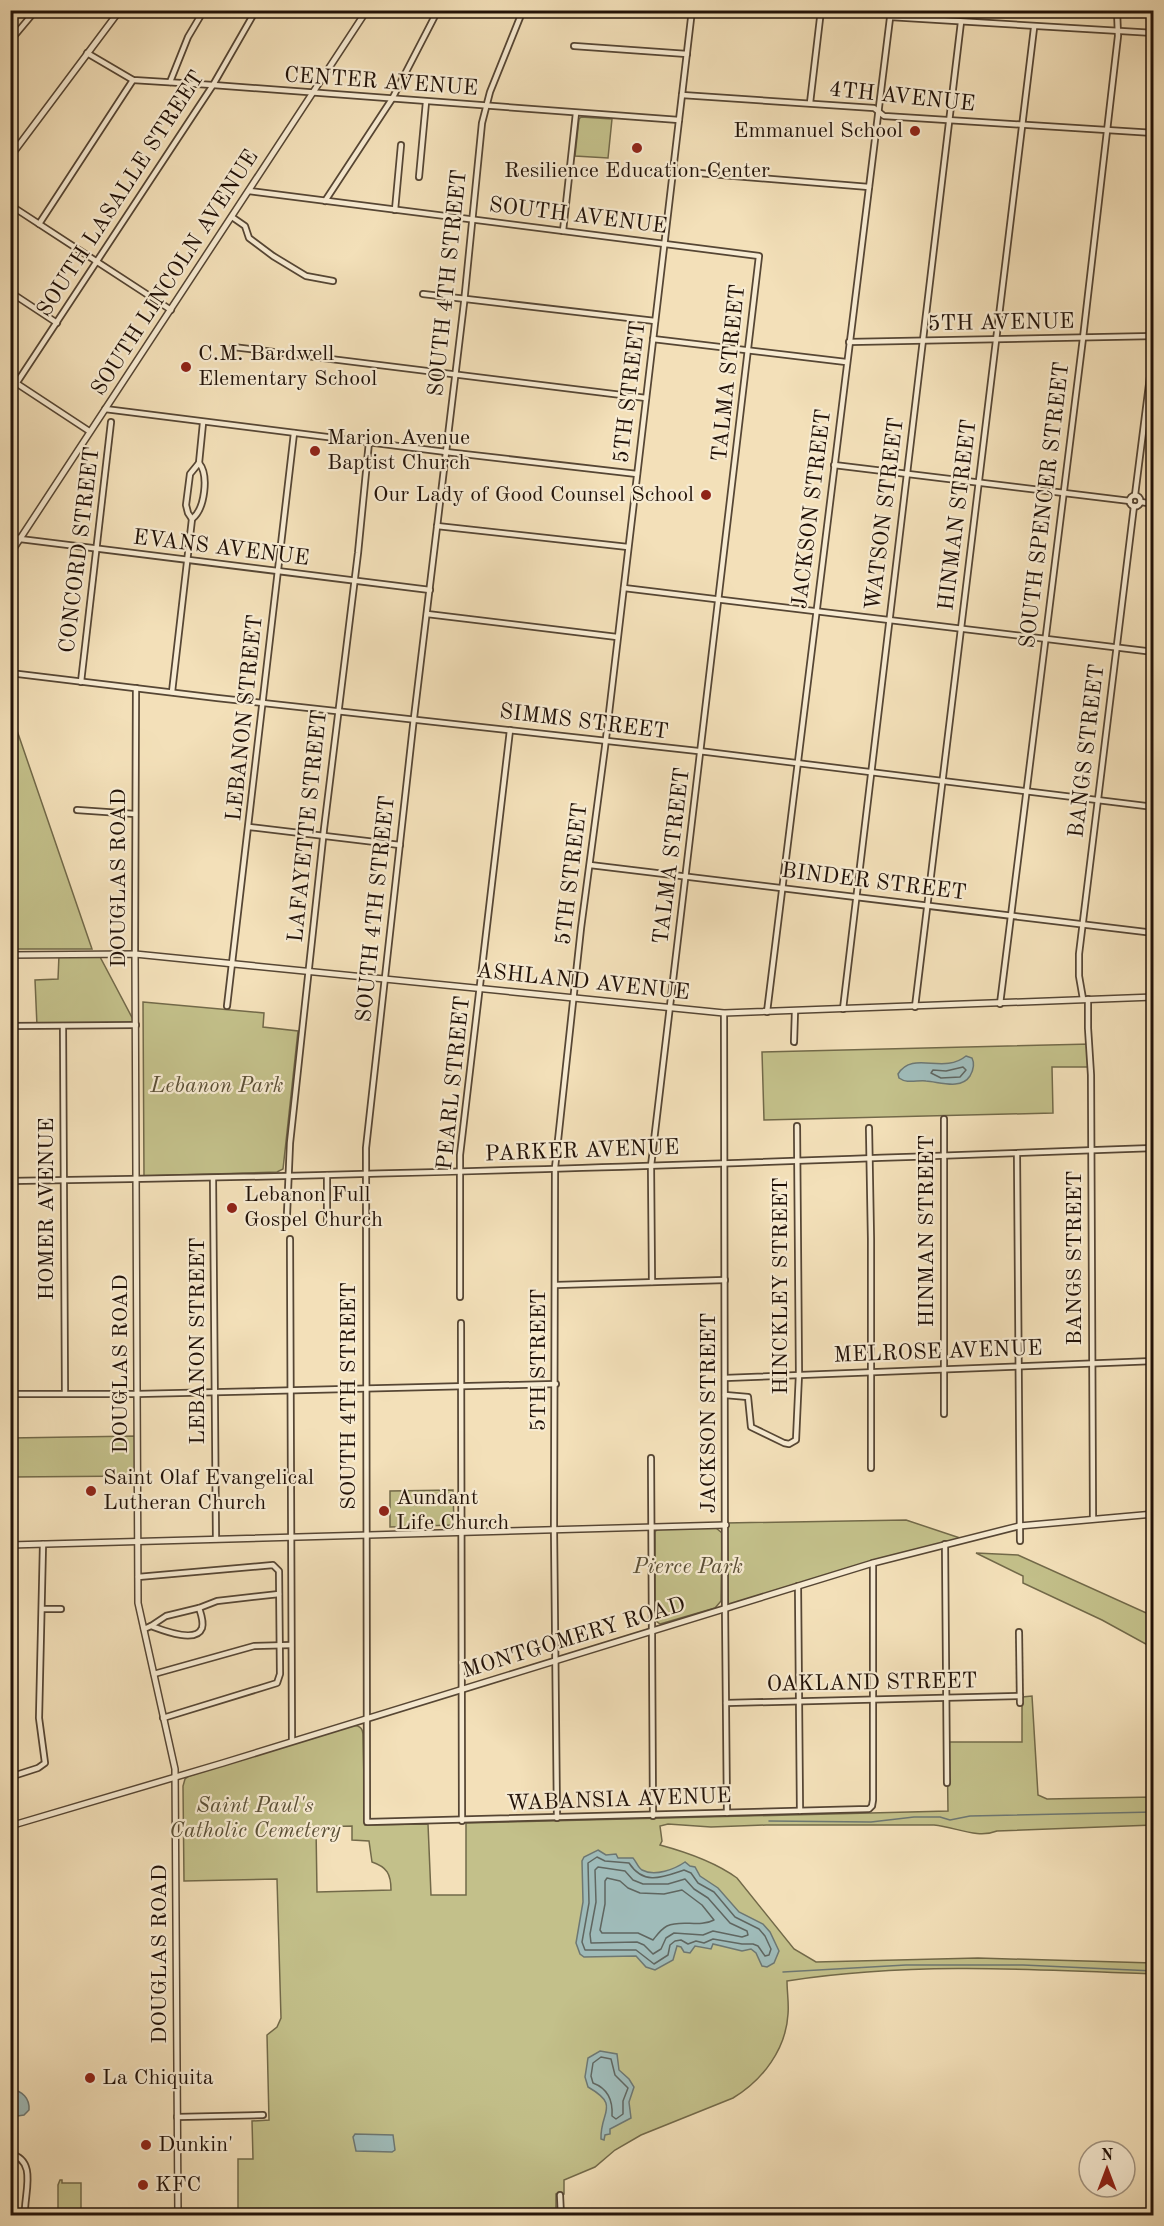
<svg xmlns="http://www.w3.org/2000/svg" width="1164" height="2226" font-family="'Old Standard TT',serif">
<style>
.green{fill:#c3c08a;stroke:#726949;stroke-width:1.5;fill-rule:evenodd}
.water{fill:#9fbbb9;stroke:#6d7772;stroke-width:1.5}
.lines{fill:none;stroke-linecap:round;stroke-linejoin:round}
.shore{stroke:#606660;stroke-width:1.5}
.stream{stroke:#6d7772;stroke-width:1.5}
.minor-casing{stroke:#564634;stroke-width:8}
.tertiary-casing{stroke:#564634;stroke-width:8}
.minor{stroke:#f7ebd2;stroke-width:4.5}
.tertiary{stroke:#f7ebd2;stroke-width:5}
.poi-dot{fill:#8f2418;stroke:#f7ebd2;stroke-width:2}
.labels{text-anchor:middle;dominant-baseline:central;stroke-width:4.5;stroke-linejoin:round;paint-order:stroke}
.street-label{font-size:22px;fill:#221208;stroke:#f7ebd2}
.poi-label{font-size:22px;fill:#221208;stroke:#f7ebd2;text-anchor:start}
.park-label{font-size:22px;font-style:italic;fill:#5a4f36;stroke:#f7ebd2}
</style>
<rect width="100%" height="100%" fill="#f3e0b9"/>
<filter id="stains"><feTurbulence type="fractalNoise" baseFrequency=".00333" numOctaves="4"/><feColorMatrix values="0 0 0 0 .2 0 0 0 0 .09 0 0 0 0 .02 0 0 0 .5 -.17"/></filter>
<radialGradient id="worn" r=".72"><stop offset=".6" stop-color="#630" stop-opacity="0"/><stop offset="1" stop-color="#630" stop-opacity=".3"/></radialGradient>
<g class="green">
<polygon points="581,117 612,119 608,158 575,156 579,119"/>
<polygon points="10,713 11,713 92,949 11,949"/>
<polygon points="59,955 99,955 136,1025 37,1026 35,980 58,979"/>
<polygon points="143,1002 264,1013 263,1027 298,1031 283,1169 277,1172 144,1176"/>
<polygon points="1091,1044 1092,1067 1052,1067 1053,1113 764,1120 762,1052"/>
<polygon points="137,1436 138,1476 11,1477 11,1544 10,1438"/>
<polygon points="453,1490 454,1525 390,1527 390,1491"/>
<polygon points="906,1520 963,1539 725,1608 726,1523"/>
<polygon points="716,1528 722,1533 721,1601 715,1608 660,1624 656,1621 655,1616 655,1532 657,1529"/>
<polygon points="976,1553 1018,1555 1153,1616 1153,1648 1102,1620 1023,1583 1023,1576"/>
<path d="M1032,1696L1038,1795L1047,1799L1153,1797V1825L997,1831C977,1839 956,1827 934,1825H766L711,1827L668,1824L660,1826L662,1841L660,1845C686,1852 715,1862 737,1878L794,1949L816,1962L978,1958L1153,1963V1974C1032,1969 908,1962 787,1981C787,1992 789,2003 788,2014C786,2049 763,2080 733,2098L641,2135L615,2150L595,2167L564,2180V2194H556V2211L427,2216L238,2215V2159H253L252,2121L269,2120L267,2035L277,2027L281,2018L277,1879L184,1881L183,1786L185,1779L189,1776L353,1725C361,1726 363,1729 363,1736L365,1825L428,1824L431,1895H466V1823L948,1811L947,1742H1022V1697ZM352,1826V1840L369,1841L372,1862C387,1867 391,1874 391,1890L317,1892L316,1827Z"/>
<polygon points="60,2180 62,2180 62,2183 81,2183 81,2215 58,2215 58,2185"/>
</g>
<g class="water">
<path d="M966,1056L972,1058C975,1064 974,1069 970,1076C961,1090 940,1082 926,1081C917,1080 907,1084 899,1078L898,1074C913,1050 943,1075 966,1056Z"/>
<path d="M598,1850L606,1855L616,1854L618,1858H633C636,1861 638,1868 642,1870C655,1877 675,1869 685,1862L690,1866L695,1867L700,1876L718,1888L739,1912L763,1924L770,1932L779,1951L774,1963L767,1967L762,1966L756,1953L751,1949L742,1951L713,1944L711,1949L695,1946L690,1953L684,1952L681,1947L677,1946L673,1960L655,1970L646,1967L636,1956L584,1957L580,1954L576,1943L583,1902L582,1861L584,1857Z"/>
<path d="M600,2051L617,2054L619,2070L629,2079L634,2087L629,2102L631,2118L610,2129V2134L605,2135L604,2140L601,2139C600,2111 621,2106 588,2087L585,2077L588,2058Z"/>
<path d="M11,2089C22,2091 30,2098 29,2110L24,2115L11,2117Z"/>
<polygon points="355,2134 393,2135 395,2150 392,2152 356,2151 353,2137"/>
</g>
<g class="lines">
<g class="shore">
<polygon points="963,1067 966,1070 960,1077 941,1078 931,1073 933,1070 946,1071"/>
<path d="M597,1857L605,1861L629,1863C644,1886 663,1877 684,1870L691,1873L698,1883L714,1892L735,1917L759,1929L765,1936L771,1949L769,1955L765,1956L758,1946L753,1944H742L713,1939L704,1943L696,1941L688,1944L681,1940L675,1941L670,1945L668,1955L654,1964L636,1950H585L582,1942L589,1903L588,1863Z"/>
<polygon points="598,1867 625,1871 633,1880 643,1884 668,1884 685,1879 694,1889 708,1898 730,1923 747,1931 748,1935 742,1937 713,1931 703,1935 674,1933 666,1938 661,1949 653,1954 644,1945 637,1942 591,1943 590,1934 596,1902 595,1870"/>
<path d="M607,1878L620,1881L628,1888L640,1893L664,1894L682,1890L702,1905L714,1920C699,1928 682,1919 667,1926C661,1929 657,1935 653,1940L638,1933H602L600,1930L605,1904V1881Z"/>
<path d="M601,2057L611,2059L615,2075L628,2088L623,2101V2114L616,2119L612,2116C613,2101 609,2089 593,2083L591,2076L593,2063Z"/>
</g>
<g class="stream">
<polyline points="769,1821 871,1822 914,1817 940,1817 950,1820 970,1816 1154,1812"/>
<polyline points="783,1972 906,1965 1023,1965 1154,1971"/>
</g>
<g class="minor-casing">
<g id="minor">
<polyline points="523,10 490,92 482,123 464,303 413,726 366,1148 367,1822 869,1809 872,1806 873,1800 873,1563"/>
<polyline points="890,17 1154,33"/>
<polyline points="10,41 36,10"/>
<polyline points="574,46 687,54"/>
<polyline points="87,53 133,80 213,85 679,120"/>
<polyline points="170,82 188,37 204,10"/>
<polyline points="682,95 874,108 884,116 1154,133"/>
<polyline points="810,103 821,10"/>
<polyline points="674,171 869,187"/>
<polyline points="419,177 426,102"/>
<polyline points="249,191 759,256 651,1166 652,1282"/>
<polyline points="325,201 392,99 438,10"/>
<polyline points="10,205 171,310"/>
<polyline points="395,210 401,145"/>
<polyline points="232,217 245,226 249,238 273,256 306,276 333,281"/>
<polyline points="39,224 133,80"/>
<polyline points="563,231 576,113"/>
<polyline points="10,292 57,323"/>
<polyline points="423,294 655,321"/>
<polyline points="653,339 846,362"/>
<polyline points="849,342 1154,336"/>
<polyline points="233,347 646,398"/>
<polyline points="10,379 89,431"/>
<polyline points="10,393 213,85 256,10"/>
<polyline points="105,409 446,452 637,474"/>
<polyline points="834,465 1130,501"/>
<polyline points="1135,495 1154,345"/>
<circle cx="1135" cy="501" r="5.5"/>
<polyline points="1141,502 1154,504"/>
<polyline points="192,519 188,513 186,505 190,474 199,463 203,423"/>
<polyline points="437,526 628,547"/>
<polyline points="10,534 20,539 430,590"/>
<polyline points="624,588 1154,652"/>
<polyline points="427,614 617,637"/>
<polyline points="10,673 217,698 707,752 1154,807"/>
<polyline points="81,682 111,422"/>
<path d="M172,692L192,519C205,509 209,475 199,463"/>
<polyline points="77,810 135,814"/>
<polyline points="249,827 400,845"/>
<polyline points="590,865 1154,933"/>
<polyline points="1154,943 1151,969 1154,991"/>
<polyline points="135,954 136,688"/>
<polyline points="1083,999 1079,976 1079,954 1134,506"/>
<polyline points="1088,999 1088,1028 1091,1075 1093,1518"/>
<polyline points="1000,1004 1083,338 1118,36 1117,10"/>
<polyline points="227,1006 294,433"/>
<polyline points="915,1007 1034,28"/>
<polyline points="843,1009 961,22"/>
<polyline points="767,1012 891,10"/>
<polyline points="724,1013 725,1608 727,1813"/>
<polyline points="10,1026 136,1025"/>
<polyline points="63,1026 65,1393"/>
<polyline points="794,1042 795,1011"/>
<polyline points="944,1119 944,1414"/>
<polyline points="869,1128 871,1239 871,1468"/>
<polyline points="1017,1155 1020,1541"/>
<polyline points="213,1178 216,1539"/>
<path d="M10,1181C392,1176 773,1162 1154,1148"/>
<polyline points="287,1214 290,1143 324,829 358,553 369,442"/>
<polyline points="327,1223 327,1175"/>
<polyline points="290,1239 292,1741"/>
<polyline points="556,1285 725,1280"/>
<polyline points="460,1297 460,1155 510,730"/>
<polyline points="461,1323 462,1821"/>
<polyline points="725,1378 1154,1361"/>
<polyline points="10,1394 137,1394 556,1384"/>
<polyline points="725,1395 748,1397 751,1427 784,1443 789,1444 796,1440 799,1374 797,1126"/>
<polyline points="651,1458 653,1816"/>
<polyline points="945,1544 947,1783"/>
<polyline points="138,1577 273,1565 279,1571 280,1674 277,1683 163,1718"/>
<polyline points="798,1586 800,1811"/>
<polyline points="43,1609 61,1609"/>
<path d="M151,1626C162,1630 196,1644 202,1628C204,1622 201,1614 199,1608"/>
<polyline points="144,1629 151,1626 166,1616 199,1608 217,1601 279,1594"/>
<polyline points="1019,1632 1020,1703"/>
<polyline points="154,1674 254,1646 291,1645"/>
<polyline points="726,1703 1020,1696"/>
<polyline points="10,1777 38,1768 45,1763 39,1718 43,1544"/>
<polyline points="557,1818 554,1529 555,1168 581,928 605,747 692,10"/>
<polyline points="177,2117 263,2115"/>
<path d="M10,2154C39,2160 23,2196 25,2216"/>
<polyline points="560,2195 561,2216"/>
</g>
</g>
<g class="tertiary-casing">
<g id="tertiary">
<polyline points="10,157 120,10"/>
<polyline points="10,554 367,10"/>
<polyline points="135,954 138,1603 175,1769 178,2216"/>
<polyline points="10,955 135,954 724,1013 1154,997"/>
<polyline points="10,1545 726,1525"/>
<polyline points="10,1826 223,1763 873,1563 1019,1526 1154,1514"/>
</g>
</g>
<use href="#minor" class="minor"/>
<use href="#tertiary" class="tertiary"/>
</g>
<g class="poi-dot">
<circle cx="915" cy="131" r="6"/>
<circle cx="637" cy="148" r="6"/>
<circle cx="186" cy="367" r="6"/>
<circle cx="315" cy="451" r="6"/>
<circle cx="706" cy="495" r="6"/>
<circle cx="232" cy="1208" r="6"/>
<circle cx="91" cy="1491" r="6"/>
<circle cx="384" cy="1511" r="6"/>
<circle cx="90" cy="2078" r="6"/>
<circle cx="146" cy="2145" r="6"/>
<circle cx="143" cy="2185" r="6"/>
</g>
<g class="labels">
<g class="street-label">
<text transform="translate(381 82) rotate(4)">CENTER AVENUE</text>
<text transform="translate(902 97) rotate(6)">4TH AVENUE</text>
<text transform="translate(121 194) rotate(-57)">SOUTH LASALLE STREET</text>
<text transform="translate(578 216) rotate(7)">SOUTH AVENUE</text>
<text transform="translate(175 273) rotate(-57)">SOUTH LINCOLN AVENUE</text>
<text transform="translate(448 283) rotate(-84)">SOUTH 4TH STREET</text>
<text transform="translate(1001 323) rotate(-1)">5TH AVENUE</text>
<text transform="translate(729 373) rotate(-84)">TALMA STREET</text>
<text transform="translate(630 392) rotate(-83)">5TH STREET</text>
<text transform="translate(1045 505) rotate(-83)">SOUTH SPENCER STREET</text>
<text transform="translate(812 509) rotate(-83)">JACKSON STREET</text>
<text transform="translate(885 514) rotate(-83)">WATSON STREET</text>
<text transform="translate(958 515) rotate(-83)">HINMAN STREET</text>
<text transform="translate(221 548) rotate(7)">EVANS AVENUE</text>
<text transform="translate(80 550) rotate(-83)">CONCORD STREET</text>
<text transform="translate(245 718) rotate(-84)">LEBANON STREET</text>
<text transform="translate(584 722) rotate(7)">SIMMS STREET</text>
<text transform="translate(1087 751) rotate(-83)">BANGS STREET</text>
<text transform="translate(308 826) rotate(-84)">LAFAYETTE STREET</text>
<text transform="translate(672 856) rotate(-83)">TALMA STREET</text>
<text transform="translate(572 874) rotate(-83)">5TH STREET</text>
<text transform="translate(119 878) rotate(-90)">DOUGLAS ROAD</text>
<text transform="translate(874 882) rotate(7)">BINDER STREET</text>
<text transform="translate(376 909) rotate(-84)">SOUTH 4TH STREET</text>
<text transform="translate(583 982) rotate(6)">ASHLAND AVENUE</text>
<text transform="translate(454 1083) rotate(-84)">PEARL STREET</text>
<text transform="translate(582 1151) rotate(-2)">PARKER AVENUE</text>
<text transform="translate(47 1209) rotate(-90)">HOMER AVENUE</text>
<text transform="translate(927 1231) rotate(-90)">HINMAN STREET</text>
<text transform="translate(1075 1258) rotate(-90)">BANGS STREET</text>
<text transform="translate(781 1286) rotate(-90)">HINCKLEY STREET</text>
<text transform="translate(198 1341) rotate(-90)">LEBANON STREET</text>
<text transform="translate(938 1352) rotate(-2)">MELROSE AVENUE</text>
<text transform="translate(539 1360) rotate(-90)">5TH STREET</text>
<text transform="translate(121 1364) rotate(-90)">DOUGLAS ROAD</text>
<text transform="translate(349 1396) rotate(-90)">SOUTH 4TH STREET</text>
<text transform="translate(709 1413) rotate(-90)">JACKSON STREET</text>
<text transform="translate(574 1638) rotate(-17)">MONTGOMERY ROAD</text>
<text transform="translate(872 1683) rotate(-1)">OAKLAND STREET</text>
<text transform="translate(619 1800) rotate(-2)">WABANSIA AVENUE</text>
<text transform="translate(160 1954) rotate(-90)">DOUGLAS ROAD</text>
</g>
<g class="poi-label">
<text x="903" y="131" text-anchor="end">Emmanuel School</text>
<text x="637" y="171" text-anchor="middle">Resilience Education Center</text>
<text x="198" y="354">C.M. Bardwell<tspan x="198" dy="25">Elementary School</tspan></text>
<text x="327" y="438">Marion Avenue<tspan x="327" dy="25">Baptist Church</tspan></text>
<text x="694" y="495" text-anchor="end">Our Lady of Good Counsel School</text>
<text x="244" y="1195">Lebanon Full<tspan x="244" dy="25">Gospel Church</tspan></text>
<text x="103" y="1478">Saint Olaf Evangelical<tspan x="103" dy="25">Lutheran Church</tspan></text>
<text x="396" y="1498">Aundant<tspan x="396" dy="25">Life Church</tspan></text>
<text x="102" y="2078">La Chiquita</text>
<text x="158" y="2145">Dunkin'</text>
<text x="155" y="2185">KFC</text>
</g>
<g class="park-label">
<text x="217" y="1086">Lebanon Park</text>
<text x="688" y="1567">Pierce Park</text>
<text x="255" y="1806">Saint Paul's<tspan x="255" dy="25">Catholic Cemetery</tspan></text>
</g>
</g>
<rect width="1164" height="2226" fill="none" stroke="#f3e0b9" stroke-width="36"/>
<rect x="12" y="12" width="1140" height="2202" fill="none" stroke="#221208" stroke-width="3"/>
<rect x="18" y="18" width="1128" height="2190" fill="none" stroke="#221208" stroke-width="1.5"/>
<g transform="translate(1107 2169)"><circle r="28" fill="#f7ebd2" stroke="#a29481" stroke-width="1.5"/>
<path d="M0-4.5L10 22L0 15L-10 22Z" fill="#8f2418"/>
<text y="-9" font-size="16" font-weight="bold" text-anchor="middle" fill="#221208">N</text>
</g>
<rect width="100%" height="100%" filter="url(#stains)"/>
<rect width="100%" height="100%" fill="url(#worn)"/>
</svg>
